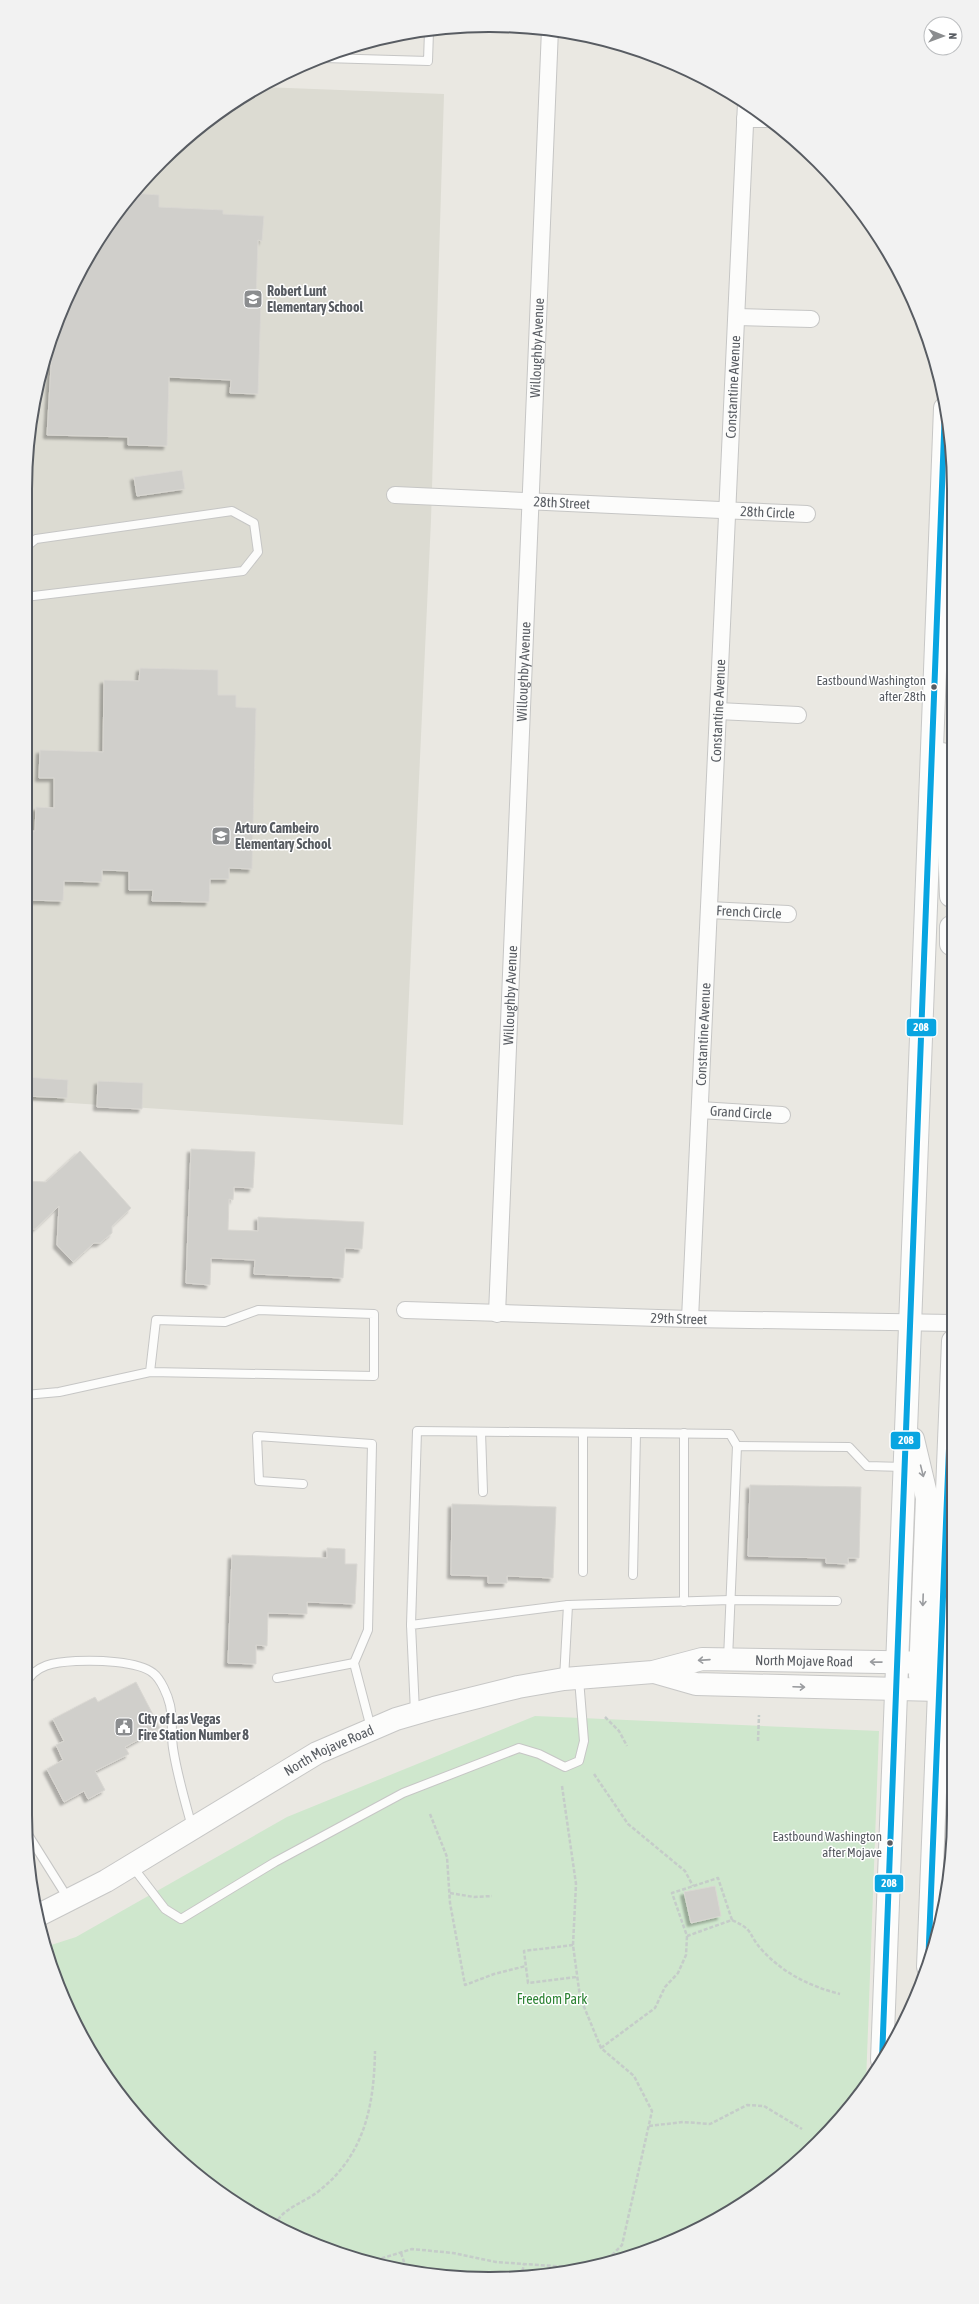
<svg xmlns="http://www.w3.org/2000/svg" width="979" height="2304" font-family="'Asap Condensed',sans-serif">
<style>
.education{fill:#dcdbd2}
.green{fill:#cfe7cd}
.building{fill:#d0cfcb;stroke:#d9d7d2;filter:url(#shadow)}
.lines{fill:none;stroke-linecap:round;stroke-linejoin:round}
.lane-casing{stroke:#c6c6c5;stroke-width:10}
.street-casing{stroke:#c6c6c5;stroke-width:18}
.secondary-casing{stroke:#c7c7c6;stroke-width:24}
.path{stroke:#c5ccc9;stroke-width:2.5;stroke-dasharray:4 2;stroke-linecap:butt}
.lane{stroke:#fcfcfb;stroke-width:8}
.street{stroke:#fcfcfb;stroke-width:16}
.secondary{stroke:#fcfcfb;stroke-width:22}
.bus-1-casing{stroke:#fff;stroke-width:9}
.bus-1{stroke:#09a5e1;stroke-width:6}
.oneway{stroke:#9a9c9f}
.bus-dot{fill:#585c62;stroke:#fff;stroke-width:1.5}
.labels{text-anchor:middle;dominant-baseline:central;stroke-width:3;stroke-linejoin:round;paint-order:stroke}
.bus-label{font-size:13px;fill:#585c62;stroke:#fff;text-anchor:end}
.poi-label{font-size:14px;font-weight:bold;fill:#585c62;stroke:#fff;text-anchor:start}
.street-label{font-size:14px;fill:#585c62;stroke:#fff}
.park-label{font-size:14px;fill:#2e8435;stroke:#fff}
.rim{fill:none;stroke:#585c62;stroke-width:2}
.line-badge{stroke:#fff;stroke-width:1.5}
.badge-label{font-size:11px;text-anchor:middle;font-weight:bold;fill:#fff}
</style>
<defs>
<filter id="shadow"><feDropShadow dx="-3.5" dy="3.5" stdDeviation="1" flood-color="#0004"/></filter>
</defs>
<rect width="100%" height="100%" fill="#eae8e2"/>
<polygon class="education" points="262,87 444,94 431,520 403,1125 25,1100 25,489 34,399 50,340 87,257 140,183 207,121"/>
<polygon class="green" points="535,1716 879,1731 866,2083 839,2121 796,2164 722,2217 639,2254 550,2275 489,2279 399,2270 340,2254 257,2217 207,2183 140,2121 87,2047 50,1964 45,1947 76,1937 287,1817"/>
<g class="building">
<polygon points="133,193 159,195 159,207 223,210 223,214 264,216 262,241 258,240 256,301 261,301 258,394 230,393 231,380 169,377 167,446 128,445 128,437 47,435 53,332 87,257"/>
<polygon points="182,470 185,489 137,496 134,477"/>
<polygon points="140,668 218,670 218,695 236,695 236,707 256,708 252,869 229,868 229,879 210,879 209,902 152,901 153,890 129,890 129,871 102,870 102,882 64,881 63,901 25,900 25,831 35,831 36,807 54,808 54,778 39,778 40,750 103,752 104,680 139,681"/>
<polygon points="25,1077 68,1080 67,1098 25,1096"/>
<polygon points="98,1081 143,1083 142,1109 97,1107"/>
<polygon points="191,1149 255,1152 253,1188 234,1187 233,1200 229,1199 228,1230 258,1231 258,1217 364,1222 362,1249 345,1248 343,1278 254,1274 255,1260 211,1258 210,1285 186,1283"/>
<polygon points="80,1151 131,1208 112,1226 112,1233 100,1243 94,1243 73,1262 57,1245 59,1206 35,1229 25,1229 25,1181 46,1182"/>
<polygon points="750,1485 861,1487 859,1558 848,1558 848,1564 826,1563 826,1558 748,1556"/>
<polygon points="452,1504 556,1507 553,1578 507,1576 507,1583 488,1583 488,1576 451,1575"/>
<polygon points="327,1548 345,1549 345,1564 357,1564 355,1604 307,1602 307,1614 268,1613 267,1646 256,1645 256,1664 228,1663 232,1555 327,1558"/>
<polygon points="136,1682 160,1728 125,1747 129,1754 95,1771 105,1790 88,1799 84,1791 64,1802 47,1769 63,1760 56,1745 64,1741 53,1719 95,1697 98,1702"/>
<polygon points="715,1886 721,1916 691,1923 684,1892"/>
</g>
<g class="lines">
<g class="lane-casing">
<g id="lane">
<polyline points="324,58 428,61 429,31"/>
<polyline points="25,597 243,571 258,552 254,523 232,511 36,539 25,548"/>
<polyline points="25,1395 59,1392 150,1372 374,1376 374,1314 258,1310 225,1322 156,1320 150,1372"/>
<polyline points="481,1432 483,1492"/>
<polyline points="583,1433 583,1572"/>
<polyline points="303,1484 259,1481 257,1436 372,1444 368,1630 354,1663 371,1728"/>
<polyline points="633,1575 636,1433"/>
<polyline points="684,1602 684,1433"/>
<polyline points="411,1625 417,1431 730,1434 737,1446"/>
<polyline points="728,1659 737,1446 849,1447 867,1466 904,1467"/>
<polyline points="277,1678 354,1663"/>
<polyline points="564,1679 568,1605 730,1600 837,1601"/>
<path d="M25,1685C34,1664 56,1662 76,1661C96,1660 138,1661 153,1673C161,1679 168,1696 170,1705C173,1719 171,1734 173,1748C177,1775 185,1801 192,1827"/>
<polyline points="415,1712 411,1625 568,1605"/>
<polyline points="27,1833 69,1900"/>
<polyline points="132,1866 165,1909 181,1919 275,1862 403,1793 519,1748 539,1754 565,1767 579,1761 584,1741 579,1679"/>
</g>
</g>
<g class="street-casing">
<g id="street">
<polyline points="745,119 766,119"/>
<polyline points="737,317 811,319"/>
<path id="s1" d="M395,495L807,514"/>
<polyline points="718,711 798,715"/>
<path id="s2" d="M709,910L788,914"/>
<path id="s3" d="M700,1110L782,1115"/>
<path id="s4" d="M405,1310L690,1319L953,1323"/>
<path id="s5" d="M497,1314L550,29"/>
<path id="s6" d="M690,1319L746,103"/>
</g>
</g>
<g class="secondary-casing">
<g id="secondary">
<polyline points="942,754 947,786 951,896"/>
<polyline points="951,944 951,927"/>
<polyline points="913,1439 927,1498 920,1676"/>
<polyline points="654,1672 696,1684 940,1690 953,1684"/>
<path id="s7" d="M37,1916L106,1881L317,1753L396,1719L434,1708L518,1687L564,1679L653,1672L702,1659L940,1663L954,1674"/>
<polyline points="928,1967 953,1341"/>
<polyline points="882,2060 945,408"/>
</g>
</g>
<g class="path">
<polyline points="605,1717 619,1731 627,1746"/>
<polyline points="758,1741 759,1715"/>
<polyline points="594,1774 628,1824 685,1871 693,1886"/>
<polyline points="562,1786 576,1884 573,1945 580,1997 601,2048 634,2076 652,2111 622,2245 605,2262"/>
<polyline points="430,1814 447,1857 450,1903 465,1985 494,1974 526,1966"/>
<polyline points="450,1893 474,1897 492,1896"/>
<path d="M732,1920L718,1878L672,1893L687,1936L732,1920C756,1931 747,1934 762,1950C783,1973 809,1986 840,1994"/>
<polyline points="573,1945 524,1951 528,1983 577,1977"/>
<polyline points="601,2048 655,2008 665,1987 678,1973 686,1955 687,1936"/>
<polyline points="649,2126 683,2122 710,2124 747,2105 764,2106 802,2129"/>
<path d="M275,2225C283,2207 305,2203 320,2190C365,2154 374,2105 375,2051"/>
<polyline points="401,2253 407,2271"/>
<polyline points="370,2262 412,2249 453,2253 496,2262 581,2268"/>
<polyline points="521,2277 524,2264"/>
</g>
<use href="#lane" class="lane"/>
<use href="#street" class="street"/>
<use href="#secondary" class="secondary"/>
<g class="bus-1-casing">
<g id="bus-1">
<polyline points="928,1967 953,1350"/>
<polyline points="882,2060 945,408"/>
</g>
</g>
<use href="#bus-1" class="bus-1"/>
</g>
<defs><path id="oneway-shaft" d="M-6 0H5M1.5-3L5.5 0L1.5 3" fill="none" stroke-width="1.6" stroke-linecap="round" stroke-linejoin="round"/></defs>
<g class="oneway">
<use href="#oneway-shaft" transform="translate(922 1471) rotate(76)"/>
<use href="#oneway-shaft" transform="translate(923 1600) rotate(92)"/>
<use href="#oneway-shaft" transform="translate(704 1660) rotate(176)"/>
<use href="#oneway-shaft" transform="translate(876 1662) rotate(-179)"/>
<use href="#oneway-shaft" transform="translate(799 1687) rotate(2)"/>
</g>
<defs>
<g id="school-square" transform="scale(1)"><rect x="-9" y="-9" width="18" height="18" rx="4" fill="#8b8d8f" stroke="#fff"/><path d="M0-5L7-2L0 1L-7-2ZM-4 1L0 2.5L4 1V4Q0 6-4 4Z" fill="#fff"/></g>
<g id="civic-square" transform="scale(1)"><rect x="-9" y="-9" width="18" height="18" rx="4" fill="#8b8d8f" stroke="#fff"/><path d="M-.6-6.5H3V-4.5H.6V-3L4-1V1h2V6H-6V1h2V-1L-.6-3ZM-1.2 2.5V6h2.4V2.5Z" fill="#fff"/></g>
</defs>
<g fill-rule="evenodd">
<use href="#school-square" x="253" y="299"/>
<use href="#school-square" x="221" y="836"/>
<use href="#civic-square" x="124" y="1727"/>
</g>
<g class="bus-dot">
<circle cx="934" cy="687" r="3.5"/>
<circle cx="890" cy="1843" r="3.5"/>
</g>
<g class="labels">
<g class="bus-label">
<text x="926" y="680">Eastbound Washington<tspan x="926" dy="16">after 28th</tspan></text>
<text x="882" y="1836">Eastbound Washington<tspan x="882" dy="16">after Mojave</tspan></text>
</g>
<g class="poi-label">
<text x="267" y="291">Robert Lunt<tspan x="267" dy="16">Elementary School</tspan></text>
<text x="235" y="828">Arturo Cambeiro<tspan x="235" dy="16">Elementary School</tspan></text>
<text x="138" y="1719">City of Las Vegas<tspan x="138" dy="16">Fire Station Number 8</tspan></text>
</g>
<g class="street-label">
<text stroke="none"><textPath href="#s5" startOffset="967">Willoughby Avenue</textPath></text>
<text stroke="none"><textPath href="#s6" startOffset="933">Constantine Avenue</textPath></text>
<text stroke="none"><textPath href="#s1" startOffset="167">28th Street</textPath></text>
<text stroke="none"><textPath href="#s1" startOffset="373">28th Circle</textPath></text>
<text stroke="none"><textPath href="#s5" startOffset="643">Willoughby Avenue</textPath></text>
<text stroke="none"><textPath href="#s6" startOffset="609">Constantine Avenue</textPath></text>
<text stroke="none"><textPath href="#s2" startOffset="40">French Circle</textPath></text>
<text stroke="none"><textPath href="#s5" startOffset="319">Willoughby Avenue</textPath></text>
<text stroke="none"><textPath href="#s6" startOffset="285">Constantine Avenue</textPath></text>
<text stroke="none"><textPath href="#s3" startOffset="41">Grand Circle</textPath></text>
<text stroke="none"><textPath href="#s4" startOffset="274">29th Street</textPath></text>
<text stroke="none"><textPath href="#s7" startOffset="825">North Mojave Road</textPath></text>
<text stroke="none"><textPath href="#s7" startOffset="336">North Mojave Road</textPath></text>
</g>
<g class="park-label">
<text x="552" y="1999">Freedom Park</text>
</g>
</g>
<path d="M0 0H979V2304H0ZM489 32H490A457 457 0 0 1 947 489V1815A457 457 0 0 1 490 2272H489A457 457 0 0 1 32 1815V489A457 457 0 0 1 489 32Z" fill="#f2f2f2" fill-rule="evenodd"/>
<path class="rim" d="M489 32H490A457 457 0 0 1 947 489V1815A457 457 0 0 1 490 2272H489A457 457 0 0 1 32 1815V489A457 457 0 0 1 489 32Z"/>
<g class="line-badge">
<rect x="906" y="1018" width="31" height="19" rx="4" fill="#09a5e1"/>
<rect x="890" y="1431" width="31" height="19" rx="4" fill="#09a5e1"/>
<rect x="874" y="1874" width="30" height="19" rx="4" fill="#09a5e1"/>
</g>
<g class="badge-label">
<text x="921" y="1031">208</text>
<text x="906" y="1444">208</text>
<text x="889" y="1887">208</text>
</g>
<g transform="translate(943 36) rotate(91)"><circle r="19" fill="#ffffff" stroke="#bcbec0"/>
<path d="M0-3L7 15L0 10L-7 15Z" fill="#8b8d8f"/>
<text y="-6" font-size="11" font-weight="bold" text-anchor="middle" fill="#585c62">N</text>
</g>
</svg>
